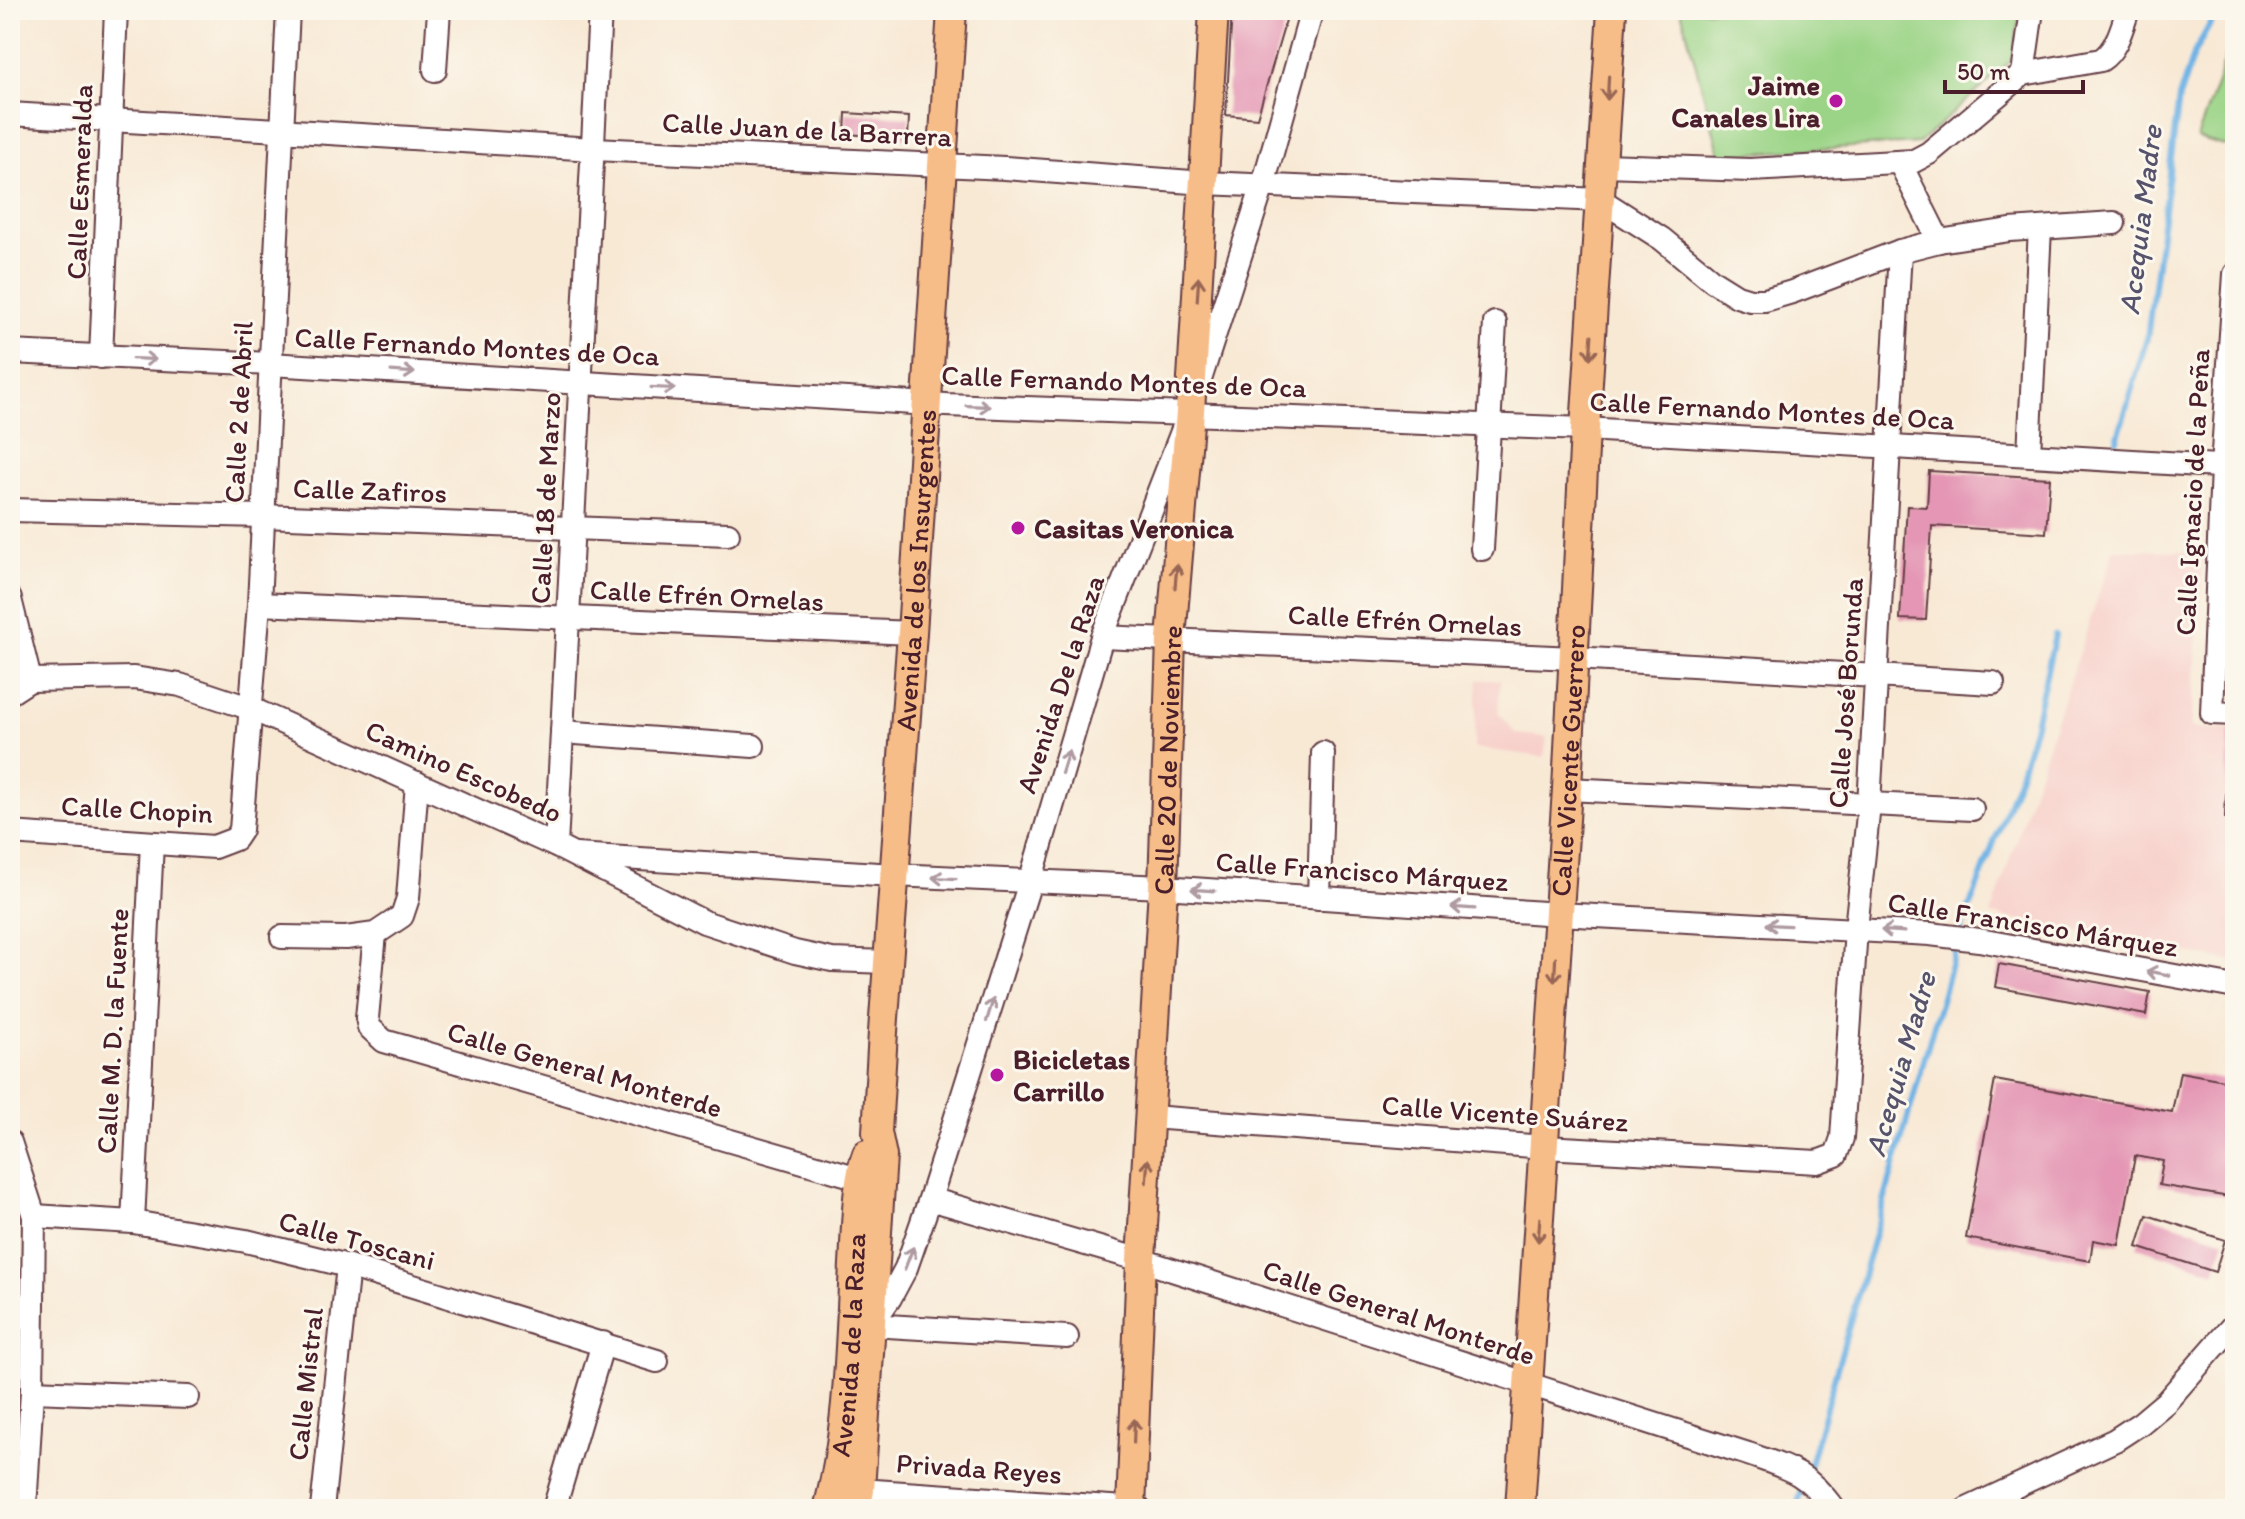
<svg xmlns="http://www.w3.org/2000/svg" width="2245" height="1519" font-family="Itim,sans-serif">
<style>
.built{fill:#f7d0ca}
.green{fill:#9bd487;stroke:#727a59;stroke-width:2}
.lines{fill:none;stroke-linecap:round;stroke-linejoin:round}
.stream{stroke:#6fb3e5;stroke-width:6}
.building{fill:#e496b4}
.minor-casing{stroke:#643d44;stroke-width:26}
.major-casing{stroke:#643d44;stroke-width:32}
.minor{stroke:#fff;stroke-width:22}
.major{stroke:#f7bd88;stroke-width:28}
.oneway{stroke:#986655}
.oneway2{stroke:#ae9aa0}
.poi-dot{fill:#b5179e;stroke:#fbf7ec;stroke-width:3}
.labels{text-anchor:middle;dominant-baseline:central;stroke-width:6;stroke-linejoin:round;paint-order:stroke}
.poi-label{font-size:28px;font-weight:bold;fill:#4a1f2b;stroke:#fbf7ec;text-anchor:start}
.street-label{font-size:28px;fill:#4a1f2b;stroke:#fbf7ec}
.water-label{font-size:30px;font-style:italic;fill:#57536c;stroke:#fbf7ec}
</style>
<rect width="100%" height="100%" fill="#fbf7ec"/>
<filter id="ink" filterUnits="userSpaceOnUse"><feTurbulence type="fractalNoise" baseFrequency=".0125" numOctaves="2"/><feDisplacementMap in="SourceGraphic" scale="16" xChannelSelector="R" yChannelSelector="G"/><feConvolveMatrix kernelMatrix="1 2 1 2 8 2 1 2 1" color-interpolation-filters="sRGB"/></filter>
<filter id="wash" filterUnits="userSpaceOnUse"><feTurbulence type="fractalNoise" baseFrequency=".006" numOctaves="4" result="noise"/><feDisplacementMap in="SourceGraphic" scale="32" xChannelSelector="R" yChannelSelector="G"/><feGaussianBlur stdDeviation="1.8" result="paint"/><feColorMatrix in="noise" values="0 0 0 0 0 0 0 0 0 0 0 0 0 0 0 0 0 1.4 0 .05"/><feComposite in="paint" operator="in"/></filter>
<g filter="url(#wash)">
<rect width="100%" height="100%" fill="#f8e9d5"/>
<g class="built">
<polygon points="2114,549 2204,552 2191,728 2235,730 2235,962 1991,915"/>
<polygon points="1478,680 1500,680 1498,713 1516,734 1547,737 1544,757 1474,748"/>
</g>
<g class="green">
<polygon points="1674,10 2020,10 2013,59 1919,143 1720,155 1681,11"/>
<polygon points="2235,32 2235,149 2197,138"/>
</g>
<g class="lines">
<g class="stream">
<polyline points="2117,440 2147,338 2179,98 2193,55 2218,10"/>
<polyline points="1960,932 2020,774 2034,728 2055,635"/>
<polyline points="1807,1475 1957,943"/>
<polyline points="1796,1509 1804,1485"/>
</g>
</g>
<g id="blocks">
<g class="building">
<polygon points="1232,10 1289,10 1257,118 1226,115"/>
<polygon points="846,113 909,117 908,138 845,134"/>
<polygon points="1929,471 2050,478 2046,533 1932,526 1926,620 1900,619 1907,506 1927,507"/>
<polygon points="2229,730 2235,730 2235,821 2225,818"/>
<polygon points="1999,964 2150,992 2146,1015 1995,987"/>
<polygon points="2180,1072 2235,1082 2235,1198 2159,1185 2163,1161 2135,1156 2119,1245 2093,1240 2090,1261 1966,1238 1995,1080 2172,1112"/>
<polygon points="2147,1215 2225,1240 2215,1272 2137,1247"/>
</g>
</g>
</g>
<g filter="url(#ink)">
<use href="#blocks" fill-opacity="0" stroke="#643d44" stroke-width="2"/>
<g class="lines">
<g class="minor-casing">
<g id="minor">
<polyline points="435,70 439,10"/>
<path d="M2023,74L2101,60C2117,50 2122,27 2128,10"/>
<polyline points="2023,74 2032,10"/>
<polyline points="10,114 594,149 1005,168 1205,183 1601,200 1662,239 1713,281 1737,296 1750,300 1765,300 1792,292 1900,251 1939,241 2010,230 2114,223"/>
<polyline points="1900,163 1939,241"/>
<polyline points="1604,165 1750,170 1914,161 1929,153 2023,74"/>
<polyline points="2235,274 2222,467 2212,713 2235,714"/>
<polyline points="10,352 270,364 946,405 1585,429 2235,467"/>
<polyline points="101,357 116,10"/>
<polyline points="1198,386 1263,185 1312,10"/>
<polyline points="2029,454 2040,228"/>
<polyline points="10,510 263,516 728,534"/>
<polyline points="1482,549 1495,323"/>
<polyline points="10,599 30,680"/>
<polyline points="259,604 912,633"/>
<polyline points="1102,637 1574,658 1993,683"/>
<polyline points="10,693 30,680 134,678 180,685 252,709 556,846 704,922 795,952 832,960 887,962"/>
<polyline points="562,732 753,746"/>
<polyline points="1567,789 1972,809"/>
<polyline points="10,833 214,847 235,839 241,830 259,604 288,10"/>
<polyline points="556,846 600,10"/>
<polyline points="576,855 894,875 1163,887 1559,914 1930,934 1979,940 2235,987"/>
<polyline points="1319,898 1323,753"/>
<polyline points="375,934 367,1018 369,1027 384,1041 876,1183"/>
<polyline points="282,937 346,938 375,934 402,916 408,898 417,783"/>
<polyline points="1151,1117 1545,1147 1817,1162 1836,1155 1842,1138 1856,929 1869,805 1900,251"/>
<polyline points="10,1142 34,1216 32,1391 25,1509"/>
<path d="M930,1199L1141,1260L1748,1454C1791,1469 1806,1472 1834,1509"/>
<polyline points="34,1216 133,1222 246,1241 348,1266 657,1361"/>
<polyline points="133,1222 152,843"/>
<polyline points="871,1325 890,1298 906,1268 930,1199 1030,882 1102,637 1183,429"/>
<polyline points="871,1325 1067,1337"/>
<polyline points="32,1391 188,1397"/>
<polyline points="866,1503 860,1490 1140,1509"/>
<polyline points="322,1509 348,1266"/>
<polyline points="554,1509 603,1343"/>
<polyline points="1967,1509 2115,1440 2141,1423 2166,1402 2235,1323"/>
</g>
</g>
<g class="major-casing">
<g id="major">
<path id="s1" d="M828,1509C849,1430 850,1346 854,1264C856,1234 856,1181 867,1154"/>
<path id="s2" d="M856,1509L860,1490L882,1156L877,1132L883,1032L912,633L952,10"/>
<path id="s3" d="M1131,1509L1141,1260L1163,887L1171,639L1190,412L1214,10"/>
<path id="s4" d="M1520,1509L1567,789L1585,429L1612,10"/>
</g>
</g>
<use href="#minor" class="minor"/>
<use href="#major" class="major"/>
</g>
<defs><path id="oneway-shaft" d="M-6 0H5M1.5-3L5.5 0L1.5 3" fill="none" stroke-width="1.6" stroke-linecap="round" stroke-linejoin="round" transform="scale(2)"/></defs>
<g class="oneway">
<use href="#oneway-shaft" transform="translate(1608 88) rotate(93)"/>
<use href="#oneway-shaft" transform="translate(1198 289) rotate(-86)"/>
<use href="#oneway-shaft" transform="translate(1591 347) rotate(94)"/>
<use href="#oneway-shaft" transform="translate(1176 576) rotate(-85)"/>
<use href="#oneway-shaft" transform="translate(1555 970) rotate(93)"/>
<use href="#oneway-shaft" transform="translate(1147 1171) rotate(-86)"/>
<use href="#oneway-shaft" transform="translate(1539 1230) rotate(94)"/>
<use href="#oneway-shaft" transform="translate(1134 1431) rotate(-88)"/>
</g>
<g class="oneway2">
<use href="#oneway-shaft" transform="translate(144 359) rotate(2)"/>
<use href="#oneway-shaft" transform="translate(403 372) rotate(4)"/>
<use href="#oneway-shaft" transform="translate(663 388) rotate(3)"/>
<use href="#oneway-shaft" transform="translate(978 406) rotate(2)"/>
<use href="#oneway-shaft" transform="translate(1065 762) rotate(-73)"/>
<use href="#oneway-shaft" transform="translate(944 878) rotate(-177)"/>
<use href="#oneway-shaft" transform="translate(1203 890) rotate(-176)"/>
<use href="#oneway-shaft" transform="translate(1463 908) rotate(-176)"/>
<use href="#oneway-shaft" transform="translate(1778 925) rotate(-177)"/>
<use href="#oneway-shaft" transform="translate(1893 931) rotate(-176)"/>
<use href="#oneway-shaft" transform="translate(2158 973) rotate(-170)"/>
<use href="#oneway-shaft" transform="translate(990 1010) rotate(-73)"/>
<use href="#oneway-shaft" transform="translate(909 1258) rotate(-69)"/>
</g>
</g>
<g class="poi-dot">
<circle cx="1836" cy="101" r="8"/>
<circle cx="1018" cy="528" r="8"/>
<circle cx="997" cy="1075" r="8"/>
</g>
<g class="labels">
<g class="poi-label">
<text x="1820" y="85" text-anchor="end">Jaime<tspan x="1820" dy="32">Canales Lira</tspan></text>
<text x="1034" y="528">Casitas Veronica</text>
<text x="1013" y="1059">Bicicletas<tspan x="1013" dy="32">Carrillo</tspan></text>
</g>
<g class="street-label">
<text transform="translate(807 129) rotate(3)">Calle Juan de la Barrera</text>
<text transform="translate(79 182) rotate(-88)">Calle Esmeralda</text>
<text transform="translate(477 346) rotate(3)">Calle Fernando Montes de Oca</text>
<text transform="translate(1124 381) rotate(2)">Calle Fernando Montes de Oca</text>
<text transform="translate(1772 410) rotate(3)">Calle Fernando Montes de Oca</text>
<text transform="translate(238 412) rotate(-87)">Calle 2 de Abril</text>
<text transform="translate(370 490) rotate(2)">Calle Zafiros</text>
<text transform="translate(2192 492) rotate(-87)">Calle Ignacio de la Peña</text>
<text transform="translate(545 498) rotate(-87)">Calle 18 de Marzo</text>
<text stroke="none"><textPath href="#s2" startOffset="942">Avenida de los Insurgentes</textPath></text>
<text transform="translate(707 595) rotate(3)">Calle Efrén Ornelas</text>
<text transform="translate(1405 620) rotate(3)">Calle Efrén Ornelas</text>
<text transform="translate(1060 684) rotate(-72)">Avenida De la Raza</text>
<text transform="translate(1845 693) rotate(-86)">Calle José Borunda</text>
<text stroke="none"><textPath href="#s3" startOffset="750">Calle 20 de Noviembre</textPath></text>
<text stroke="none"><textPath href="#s4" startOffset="750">Calle Vicente Guerrero</textPath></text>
<text transform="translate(464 771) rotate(24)">Camino Escobedo</text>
<text transform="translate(137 809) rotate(3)">Calle Chopin</text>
<text transform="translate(1362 871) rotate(4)">Calle Francisco Márquez</text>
<text transform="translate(2033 924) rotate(9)">Calle Francisco Márquez</text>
<text transform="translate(112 1031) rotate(-87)">Calle M. D. la Fuente</text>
<text transform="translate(585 1069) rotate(16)">Calle General Monterde</text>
<text transform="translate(1505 1113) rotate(4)">Calle Vicente Suárez</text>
<text transform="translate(357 1240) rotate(15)">Calle Toscani</text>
<text transform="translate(1399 1312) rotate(18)">Calle General Monterde</text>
<text stroke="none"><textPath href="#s1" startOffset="166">Avenida de la Raza</textPath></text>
<text transform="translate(305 1384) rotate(-84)">Calle Mistral</text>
<text transform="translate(979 1468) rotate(4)">Privada Reyes</text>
</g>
<g class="water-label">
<text transform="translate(2140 220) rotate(-83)">Acequia Madre</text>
<text transform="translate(1900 1064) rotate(-74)">Acequia Madre</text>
</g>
</g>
<rect width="2245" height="1519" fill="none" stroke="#fbf7ec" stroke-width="40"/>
<path d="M1945 80v12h138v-12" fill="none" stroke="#4a1f2b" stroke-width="4"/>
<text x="1957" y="80" font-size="24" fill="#4a1f2b" stroke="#fbf7ec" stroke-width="6" paint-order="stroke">50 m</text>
</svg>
